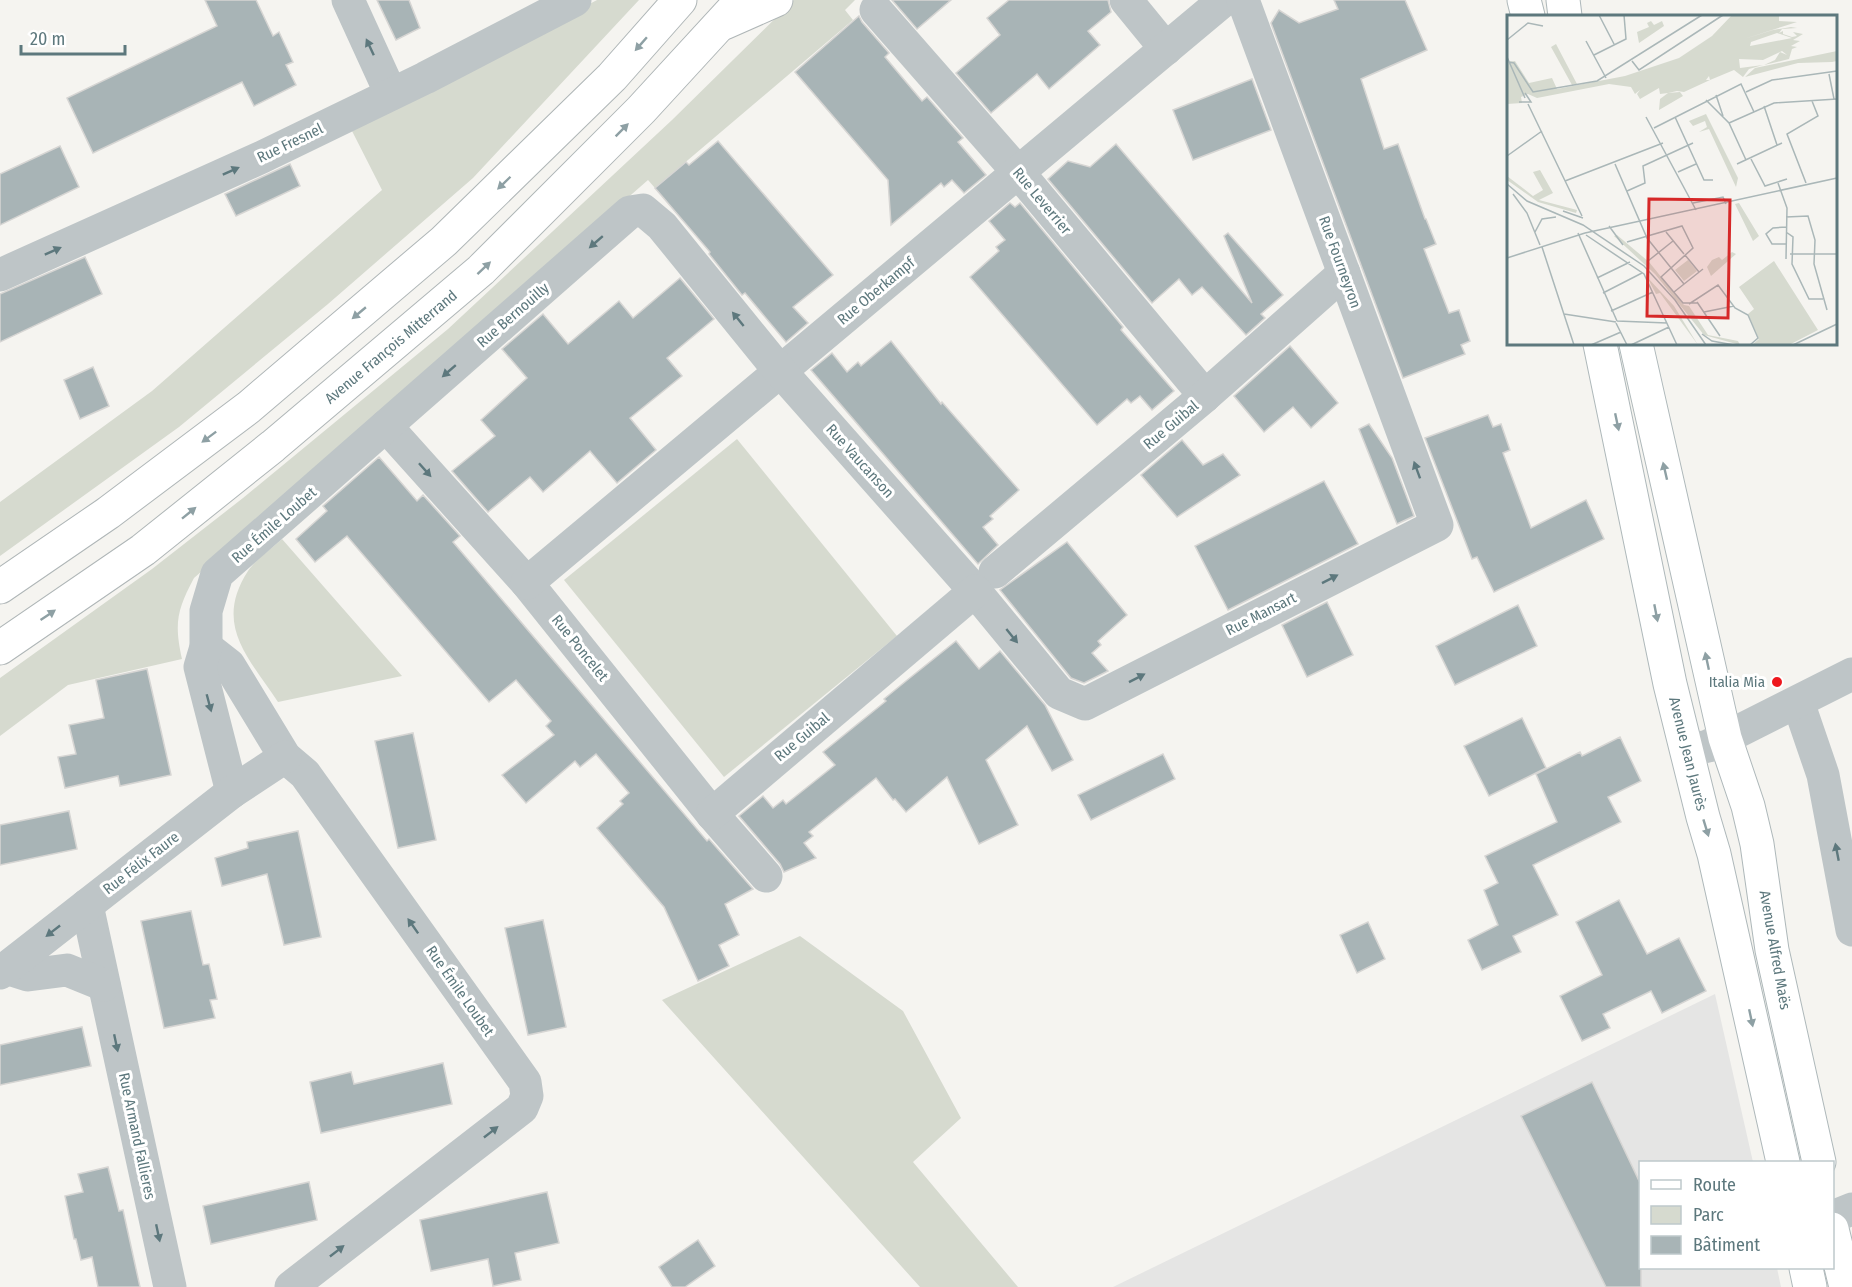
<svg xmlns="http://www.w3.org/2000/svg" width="1852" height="1287" font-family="'Fira Sans Condensed',sans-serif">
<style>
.built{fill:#e5e5e4}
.green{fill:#d6dacf}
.building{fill:#a8b4b6;stroke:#d6d5d3;stroke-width:1.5}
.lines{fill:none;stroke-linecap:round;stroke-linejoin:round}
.secondary-casing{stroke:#aeb8ba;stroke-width:35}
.highway-casing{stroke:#afb6b7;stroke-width:35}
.street{stroke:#bec5c7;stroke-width:33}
.secondary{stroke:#fff;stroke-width:33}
.highway{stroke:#fff;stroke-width:33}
.oneway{fill:#8ea0a4}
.oneway2{fill:#5d787d}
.poi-dot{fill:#ee171d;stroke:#fff;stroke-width:2}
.labels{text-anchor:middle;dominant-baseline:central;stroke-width:6;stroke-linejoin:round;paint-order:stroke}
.street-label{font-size:15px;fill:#5d787d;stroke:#fff}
.poi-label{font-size:15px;fill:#5d787d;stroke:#fff;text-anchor:end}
.inset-road{fill:none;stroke:#aab7b8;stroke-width:1.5}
.view{fill:#d62828;fill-opacity:0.15;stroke:#d62828;stroke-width:3}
.inset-edge{fill:none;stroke:#5d787d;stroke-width:3}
</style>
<rect width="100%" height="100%" fill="#f5f4f0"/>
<polygon class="built" points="1715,994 1753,1162 1640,1162 1640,1268 1777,1268 1781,1287 1113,1287"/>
<g class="green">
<polygon points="597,0 639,0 473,178 328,304 179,427 0,556 0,502 152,391 382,190 352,131"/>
<path d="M794,0H855L845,10L853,20L655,188L648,180L194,578C177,610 174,623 182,659L68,685L0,736V678L152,569L243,498L448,329L672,120Z"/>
<polygon points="737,439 897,636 724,777 564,580"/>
<path d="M282,539L402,676L278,702C249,658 213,625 248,571C256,559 271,549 282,539Z"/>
<polygon points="800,936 903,1011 961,1118 913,1162 1018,1287 920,1287 662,1000"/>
</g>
<g class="building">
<polygon points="205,0 256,0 273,36 279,32 293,62 286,65 296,85 254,106 242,82 93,153 67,98 217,26"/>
<polygon points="377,0 409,0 420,28 396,40"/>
<polygon points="892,0 951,0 917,29"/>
<polygon points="1009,0 1108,0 1111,12 1088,31 1100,45 1049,89 1037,74 991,113 956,73 1000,35 987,18"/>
<polygon points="1334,0 1405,0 1427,50 1361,79 1384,149 1398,144 1425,219 1426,219 1436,244 1424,249 1449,313 1459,310 1470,341 1461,345 1465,354 1403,378 1271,23 1279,10 1299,23 1338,9"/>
<polygon points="859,16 862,22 889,53 885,57 922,101 927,97 963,138 958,142 986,175 964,193 952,180 944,187 941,183 891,225 888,180 795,72"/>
<polygon points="1252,79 1271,130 1193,160 1173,110"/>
<polygon points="718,141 833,275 793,307 808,323 786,342 745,293 742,295 709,254 710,252 655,188 686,162 689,165"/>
<polygon points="1116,144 1252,303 1224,236 1228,233 1283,295 1261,314 1265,318 1246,335 1202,287 1192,295 1179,279 1152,303 1048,179 1068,161 1090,167"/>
<polygon points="60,146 79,187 0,225 0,174"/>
<polygon points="290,164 300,186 236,216 225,194"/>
<polygon points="1010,203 1015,207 1020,203 1123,327 1121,330 1174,391 1152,410 1140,396 1131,403 1127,399 1097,425 970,277 999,251 996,247 1005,240 989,221"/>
<polygon points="85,257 102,294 0,342 0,294"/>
<polygon points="680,278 714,319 667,358 682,376 630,418 656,450 617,483 590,451 543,492 530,477 488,512 452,471 495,436 481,420 527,378 502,349 543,314 568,344 619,301 633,318"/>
<polygon points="891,341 941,404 942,402 1019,490 990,516 993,519 983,527 998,545 978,564 811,370 832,353 847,372 858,362 861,366"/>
<polygon points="1290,346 1338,403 1311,428 1293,407 1264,432 1234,396"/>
<polygon points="93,367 109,406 80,419 64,380"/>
<polygon points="1488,415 1493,427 1501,424 1510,450 1503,453 1531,528 1586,500 1604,539 1494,592 1477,557 1472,559 1425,438"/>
<polygon points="1369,424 1392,458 1414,516 1397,524 1359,429"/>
<polygon points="1182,440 1203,465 1223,454 1240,475 1177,517 1141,475"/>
<polygon points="379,457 417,501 423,495 460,536 453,542 707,841 709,839 753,889 725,904 739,935 719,945 729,966 698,981 664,907 597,828 623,804 620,801 629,793 596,754 580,767 575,761 526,803 502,775 554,735 546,726 551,721 516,680 489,702 347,536 315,562 296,539 327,511 323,506"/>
<polygon points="1324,481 1358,544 1228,610 1195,546"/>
<polygon points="1067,542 1127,615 1098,641 1101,645 1092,653 1108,671 1084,683 1071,678 1000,590"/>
<polygon points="1327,602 1353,655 1307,677 1282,625"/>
<polygon points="1518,605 1537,646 1455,685 1436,646"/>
<polygon points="956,641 979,669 1000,651 1045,705 1073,760 1052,771 1027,726 986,760 1018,825 979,844 947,777 906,812 895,799 893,800 876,778 809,832 813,836 804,843 816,858 784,872 780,864 739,816 763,796 773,808 783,800 786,804 835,765 823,752 886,701 884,699 906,681"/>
<polygon points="147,669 171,775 120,786 118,776 65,788 58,757 76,754 69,725 104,718 96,680"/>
<polygon points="1522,718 1546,768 1489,796 1464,746"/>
<polygon points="413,733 436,840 398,848 375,741"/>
<polygon points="1620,737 1641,781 1608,797 1621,822 1533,865 1558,915 1513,936 1521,952 1482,970 1468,940 1498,925 1484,890 1498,883 1485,856 1557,822 1536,774 1580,752 1582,756"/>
<polygon points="1163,754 1175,779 1091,820 1078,795"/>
<polygon points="69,811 77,849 0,865 0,825"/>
<polygon points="298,831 321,937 284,945 267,874 222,886 215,858 248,848 247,842"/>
<polygon points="1619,900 1647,954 1679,938 1706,991 1662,1013 1651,991 1603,1014 1610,1028 1582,1041 1560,996 1602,975 1576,922"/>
<polygon points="191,911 203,965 209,964 217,999 210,1000 215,1018 164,1028 141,921"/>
<polygon points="543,920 566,1027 528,1035 505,928"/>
<polygon points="1368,922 1385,959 1357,973 1340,935"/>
<polygon points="82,1027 91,1066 0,1085 0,1045"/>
<polygon points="443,1063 452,1104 321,1133 310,1082 351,1072 354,1084"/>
<polygon points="1592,1082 1641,1185 1641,1287 1606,1287 1521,1116"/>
<polygon points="108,1167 119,1211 123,1210 140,1287 98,1287 92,1257 81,1260 76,1239 74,1239 65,1196 83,1192 78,1174"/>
<polygon points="309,1182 317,1220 211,1244 203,1206"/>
<polygon points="547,1192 559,1243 515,1253 521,1280 493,1286 488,1259 431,1271 420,1220"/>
<polygon points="698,1240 715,1266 685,1287 672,1287 659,1267"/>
</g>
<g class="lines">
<g class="secondary-casing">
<g id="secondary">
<polyline points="1524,0 1528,16"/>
<polyline points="1563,0 1565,16"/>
<polyline points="1600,344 1670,684 1703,817 1714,854 1783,1162"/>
<polyline points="1636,344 1725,738 1748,806 1757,844 1772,950 1819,1162"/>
<polyline points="1832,1229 1846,1287"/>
<polyline points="1806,1268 1810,1287"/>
</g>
</g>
<g class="highway-casing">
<g id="highway">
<polyline points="724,23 776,0"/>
<polyline points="0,587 108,513 249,407 444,241 612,77 680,0"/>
<polyline points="0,648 143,550 273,446 481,270 641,110 742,0"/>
</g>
</g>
<g class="street">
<polyline points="348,0 391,94"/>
<polyline points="1126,0 1166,49"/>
<polyline points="876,10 1018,172 1205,396"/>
<polyline points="0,275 262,157 425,78 575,0"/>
<polyline points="386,426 527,583 712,814 766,876"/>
<polyline points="995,572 1205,396 1344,273"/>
<polyline points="527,583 1224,0"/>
<polyline points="206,647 229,665 285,757 305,774 525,1082 527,1096 522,1108 291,1287"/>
<polyline points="1798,702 1823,775 1852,930"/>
<polyline points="1687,751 1708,746 1725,738 1852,674"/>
<polyline points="232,792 200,667 206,647 206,611 217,574 630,212 643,210 662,226 774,364 975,591 1059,693 1085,704 1437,525 1243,0"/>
<polyline points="712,814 975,591"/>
<polyline points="87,905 170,1287"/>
<polyline points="6,968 28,975 67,970 104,985"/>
<polyline points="0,973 232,792 285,757"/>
<polyline points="1832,1217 1852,1209"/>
</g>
<use href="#secondary" class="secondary"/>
<use href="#highway" class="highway"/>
</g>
<defs><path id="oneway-solid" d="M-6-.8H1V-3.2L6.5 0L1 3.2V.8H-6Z" transform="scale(1.5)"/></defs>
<g class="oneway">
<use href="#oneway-solid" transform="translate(641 44) rotate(131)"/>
<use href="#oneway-solid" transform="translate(622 130) rotate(-45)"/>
<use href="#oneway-solid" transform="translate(504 183) rotate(136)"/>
<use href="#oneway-solid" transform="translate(484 268) rotate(-43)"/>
<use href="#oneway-solid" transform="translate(359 313) rotate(140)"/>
<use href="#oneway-solid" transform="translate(1617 422) rotate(78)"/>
<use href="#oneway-solid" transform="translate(209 437) rotate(143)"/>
<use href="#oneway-solid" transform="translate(1665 471) rotate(-103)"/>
<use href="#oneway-solid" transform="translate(189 513) rotate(-39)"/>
<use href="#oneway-solid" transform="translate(1656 613) rotate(79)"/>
<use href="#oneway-solid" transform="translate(48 615) rotate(-34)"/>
<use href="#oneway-solid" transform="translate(1707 661) rotate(-102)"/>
<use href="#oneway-solid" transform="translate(1706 828) rotate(73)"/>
<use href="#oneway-solid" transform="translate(1751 1018) rotate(78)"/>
</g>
<g class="oneway2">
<use href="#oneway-solid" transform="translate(370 47) rotate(-115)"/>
<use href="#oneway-solid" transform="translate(231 171) rotate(-24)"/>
<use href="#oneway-solid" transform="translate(596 242) rotate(139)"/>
<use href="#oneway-solid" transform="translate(53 251) rotate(-24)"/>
<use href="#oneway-solid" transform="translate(738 319) rotate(-129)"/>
<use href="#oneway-solid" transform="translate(449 371) rotate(139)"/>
<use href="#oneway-solid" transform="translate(425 470) rotate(48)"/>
<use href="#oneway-solid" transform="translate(1417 470) rotate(-110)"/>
<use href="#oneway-solid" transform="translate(1330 579) rotate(-27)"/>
<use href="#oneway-solid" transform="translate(1012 636) rotate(51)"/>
<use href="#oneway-solid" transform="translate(1137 678) rotate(-27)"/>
<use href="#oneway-solid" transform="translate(209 703) rotate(75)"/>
<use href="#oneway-solid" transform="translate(1837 852) rotate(-101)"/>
<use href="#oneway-solid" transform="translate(413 926) rotate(-125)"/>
<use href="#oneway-solid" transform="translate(53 931) rotate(142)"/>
<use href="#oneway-solid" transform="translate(116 1043) rotate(78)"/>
<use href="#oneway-solid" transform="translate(491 1132) rotate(-38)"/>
<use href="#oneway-solid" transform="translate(158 1233) rotate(78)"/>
<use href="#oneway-solid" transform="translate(337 1251) rotate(-38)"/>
</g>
<circle class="poi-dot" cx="1777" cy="682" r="6"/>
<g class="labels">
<g class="street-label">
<text transform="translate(290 143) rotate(-26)">Rue Fresnel</text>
<text transform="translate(1042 201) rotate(50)">Rue Leverrier</text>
<text transform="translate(1340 262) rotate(70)">Rue Fourneyron</text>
<text transform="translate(876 291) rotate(-40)">Rue Oberkampf</text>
<text transform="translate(513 315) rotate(-41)">Rue Bernouilly</text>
<text transform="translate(391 347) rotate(-40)">Avenue François Mitterrand</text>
<text transform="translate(1171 425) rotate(-40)">Rue Guibal</text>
<text transform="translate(860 461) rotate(48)">Rue Vaucanson</text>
<text transform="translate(274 525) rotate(-41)">Rue Émile Loubet</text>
<text transform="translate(1261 614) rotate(-27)">Rue Mansart</text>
<text transform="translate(580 648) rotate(51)">Rue Poncelet</text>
<text transform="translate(802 737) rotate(-40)">Rue Guibal</text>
<text transform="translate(1688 754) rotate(76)">Avenue Jean Jaurès</text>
<text transform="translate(141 863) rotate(-38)">Rue Félix Faure</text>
<text transform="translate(1775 950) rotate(80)">Avenue Alfred Maës</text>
<text transform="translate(460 991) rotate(55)">Rue Émile Loubet</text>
<text transform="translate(137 1136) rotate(78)">Rue Armand Fallieres</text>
</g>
<g class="poi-label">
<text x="1765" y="682">Italia Mia</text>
</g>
</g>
<g transform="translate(1507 15)">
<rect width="330" height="330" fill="#f5f4f0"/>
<path d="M225,0L272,1V6L290,7L237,24L266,15L284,12L290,13L275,14L272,18L276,16V19L285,22L290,21L286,17L296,19L286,25L293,26L284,31L290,32L285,34L282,44L257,50L268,45L273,37L280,40L275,36L256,45L232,44L233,53L256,50L242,54L236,62L227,55L203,65L202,61L199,65H203L177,77L170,76L161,78L173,77L176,81L152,95L153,84L161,78L153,79L152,73L133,84L130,79L133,75L128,79L124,72L102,69L30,83L21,79L14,82L15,88L0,89V47L8,46L22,68L45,63L50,74L118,61L172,43L205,21ZM270,18L285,23L243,31L244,27ZM144,6L147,10L155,6L157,11L132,28L130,17L142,12L140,8ZM49,29L70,69L65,70L44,32ZM330,36V46L325,47L291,48L238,62L248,53ZM199,99L231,163L229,172L202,114L192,117L200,112L198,106L186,111L182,106ZM33,155L46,178L32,185L70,195L69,198L31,187L0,165V161L26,181L36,175L26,157ZM232,188L252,221L246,226L228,189ZM110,220L142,247L177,290L182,291L201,320L231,326L233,330L197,320L148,259L107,221ZM225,237L229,239L204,261L200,252L205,245L212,242L215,245ZM181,245L190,256L177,266L168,255ZM267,246L311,315L282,330H245L252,324L241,299L247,294L232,272ZM140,262L167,291L191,330L153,278L149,279Z" fill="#d6dacf" fill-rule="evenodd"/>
<path class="inset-road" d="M92,0L107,29M0,25L21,8L36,11M79,26L99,63M87,40L119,24L117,0M0,42L18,83M125,46L132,55L216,0M2,47L7,48L26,77L90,66L195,0M322,59L327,84M239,77L265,65L330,56M209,80L216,101M199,85L222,108L239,145M12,87H24L18,78M21,89L75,201M257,91L270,130M139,102L189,195M168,102L197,165H206M222,108L267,88L330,84M147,113L234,69L247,97M0,141L35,116M244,144L258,171L280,164M108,149L140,223L177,269M230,149L275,128M171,157L189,149M58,166L156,128M271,168L280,193L279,244M299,168L280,119L311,101L305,86M0,169L20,186L76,210L137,251L168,285L199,330M120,176L138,168L136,151L186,128M6,179L20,198L33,230M186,188L216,182L219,189M56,196L76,203M279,202L301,201L308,225L307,249L320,295M102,211L116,230M28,217L35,204L49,202M159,217L177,239M279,217L286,222L285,249L302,284H316M71,218L110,306M79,220L137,259L170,330M120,227L175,211L186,233L154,262L176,288H190M279,229H265L259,219L266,213L279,212M35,232L67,330M283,239H330M178,240L192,257M0,243L78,218L330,163M141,246L166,226M90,263L123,247M167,277L196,254M96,278L135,258M190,287L213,321M182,289L211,270L228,293L241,300L251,323L243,330M104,296L146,277M197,297L227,291M57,299L109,307M110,306L160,308M109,308L120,330M195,319L205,326L227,330M84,330L114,317M124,330L162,312M286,330L330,309"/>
<path class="view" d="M142,184L223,185L221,303L140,301Z"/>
<rect width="330" height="330" class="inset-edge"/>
</g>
<rect x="1639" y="1161" width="195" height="108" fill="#ffffff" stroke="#bec9cb" stroke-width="1.5"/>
<rect x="1651" y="1180" width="30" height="9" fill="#ffffff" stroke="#bec9cb" stroke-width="1.5"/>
<text x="1693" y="1191" font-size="18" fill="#5d787d">Route</text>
<rect x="1651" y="1206" width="30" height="18" fill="#d6dacf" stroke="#bec9cb" stroke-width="1.5"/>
<text x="1693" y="1221" font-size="18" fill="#5d787d">Parc</text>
<rect x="1651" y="1236" width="30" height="18" fill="#a8b4b6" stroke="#bec9cb" stroke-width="1.5"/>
<text x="1693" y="1251" font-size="18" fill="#5d787d">Bâtiment</text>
<path d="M21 45v9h104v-9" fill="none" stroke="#5d787d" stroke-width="3"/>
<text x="30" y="45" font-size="18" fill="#5d787d" stroke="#ffffff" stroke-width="4.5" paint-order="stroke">20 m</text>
</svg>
